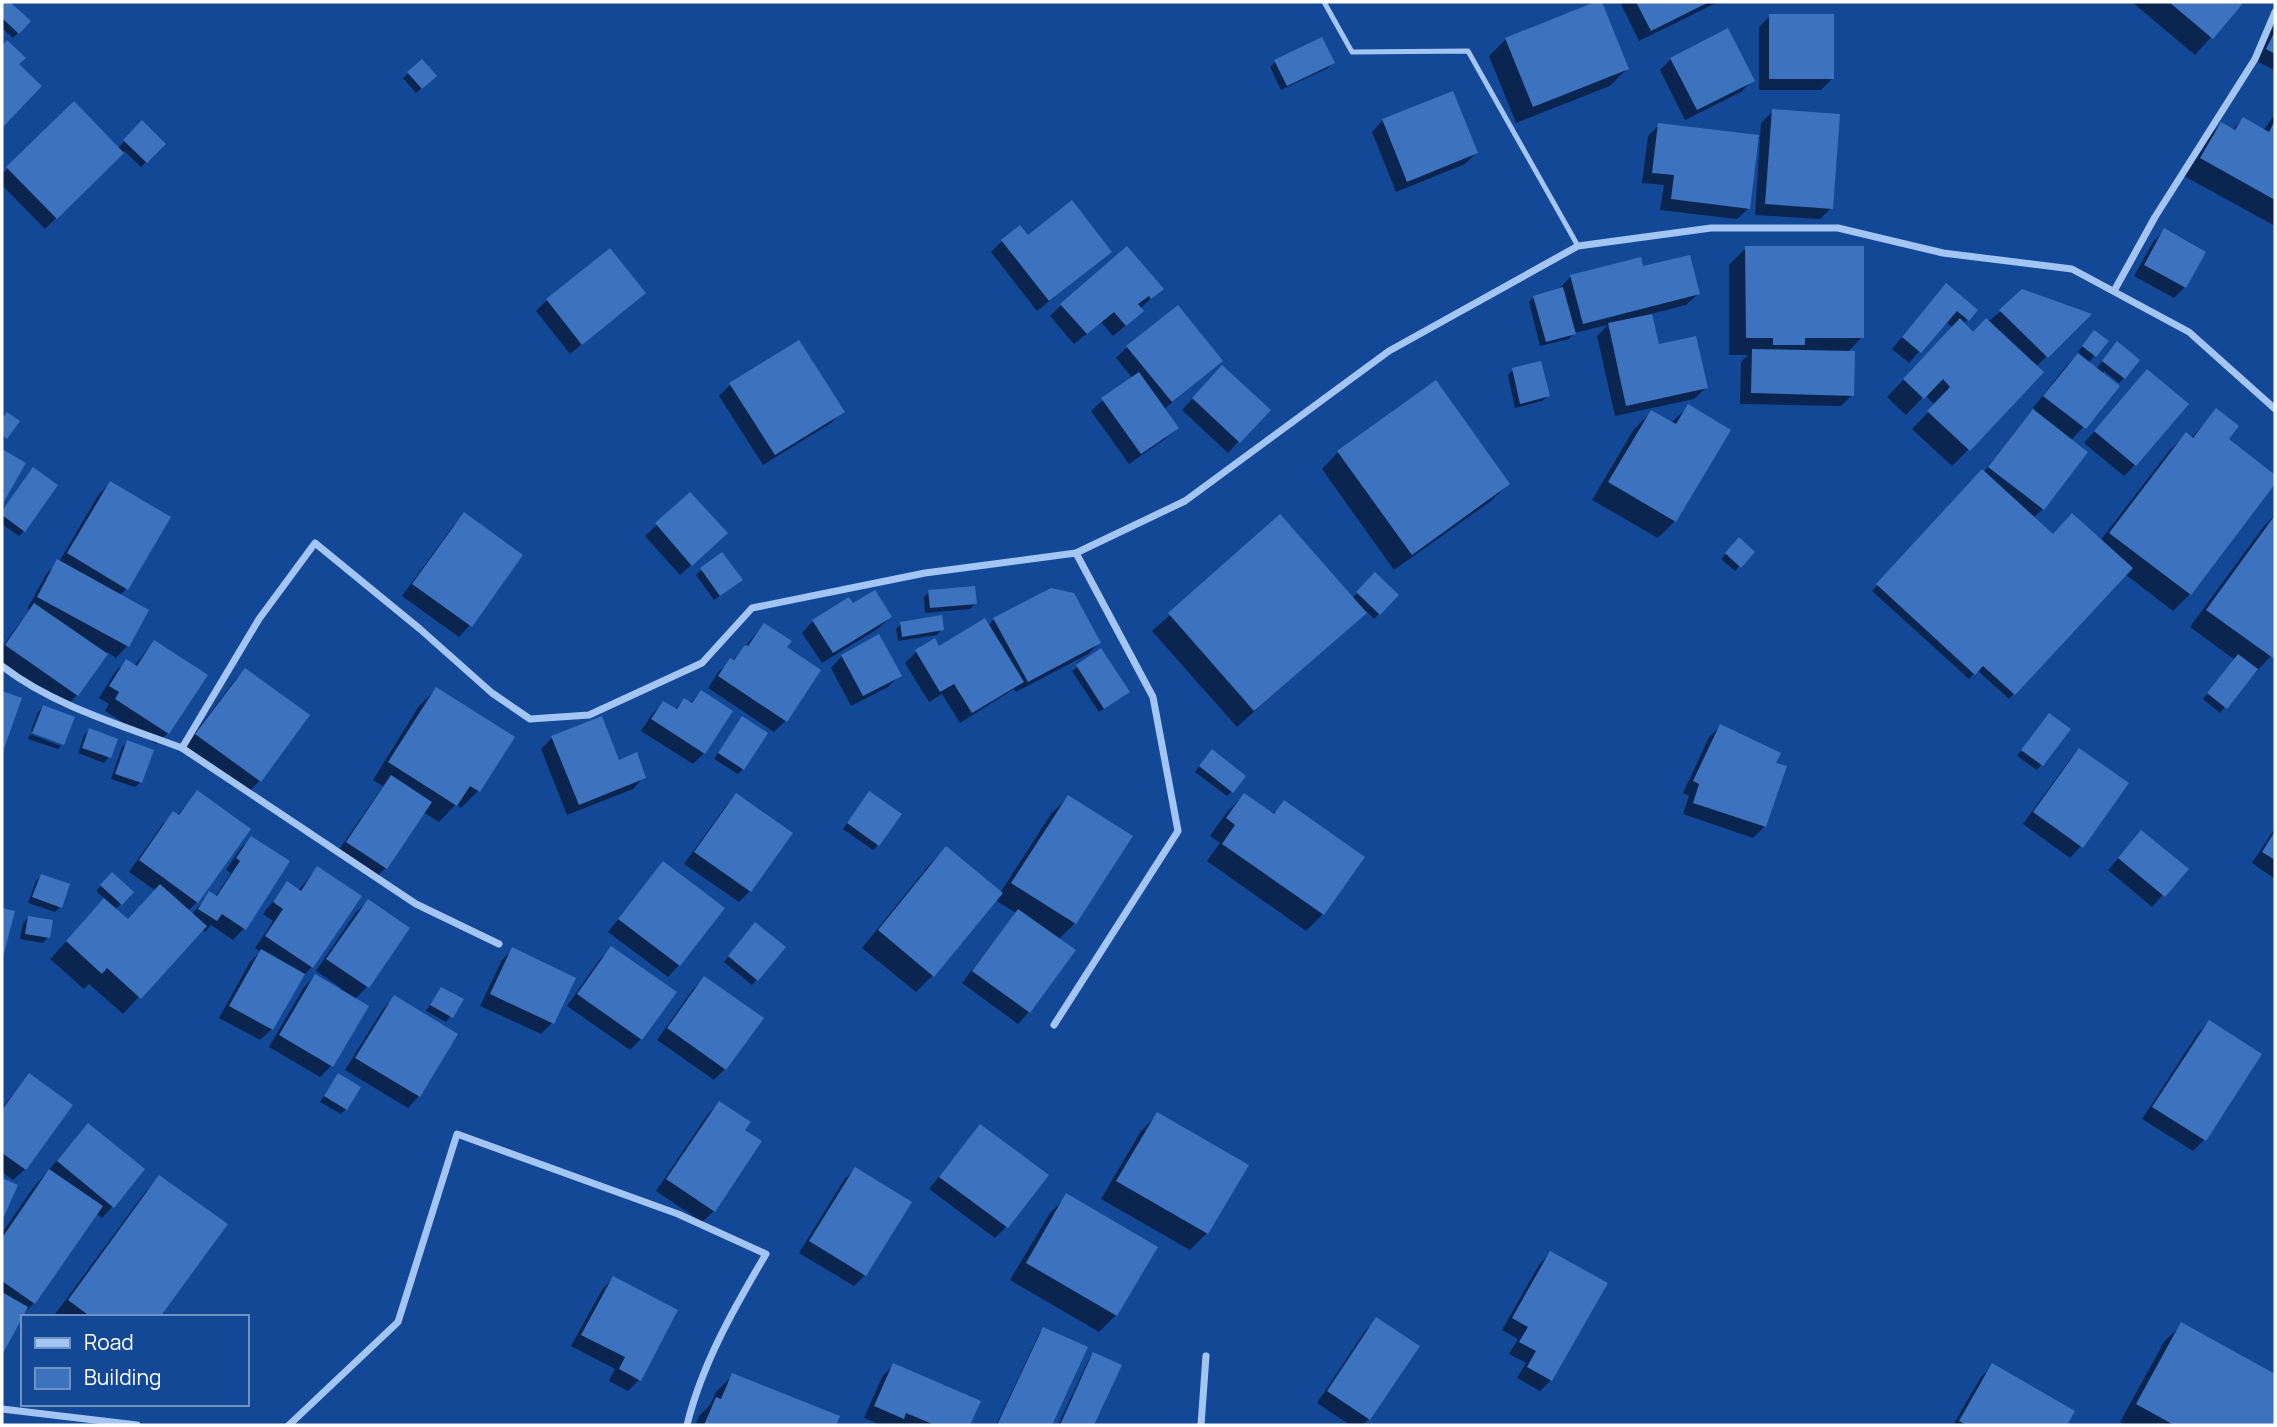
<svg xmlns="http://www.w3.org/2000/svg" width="2277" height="1427" font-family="Manrope,sans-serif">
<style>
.shadow{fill:#0007}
.building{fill:#3c72be}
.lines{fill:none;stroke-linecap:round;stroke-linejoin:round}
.service{stroke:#a3c5f3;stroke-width:5}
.minor{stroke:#a3c5f3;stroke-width:7}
</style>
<rect width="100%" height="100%" fill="#134896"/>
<g class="shadow">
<polygon points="2,2 8,2 29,22 13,38 2,28"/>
<polygon points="1600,2 1627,69 1610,86 1516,123 1489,56 1506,39"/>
<polygon points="1620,2 1718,2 1639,41"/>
<polygon points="2132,2 2242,2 2195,55"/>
<polygon points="1770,16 1832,79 1821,90 1759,90 1759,27"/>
<polygon points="2275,22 2275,70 2256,61"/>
<polygon points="1671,59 1753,80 1741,92 1685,120 1660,70"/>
<polygon points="421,62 435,76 416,93 403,78"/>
<polygon points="1275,62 1333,63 1328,68 1281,90 1270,67"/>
<polygon points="74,104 117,149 142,123 164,144 141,167 124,151 45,229 2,185 2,174"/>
<polygon points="1773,111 1831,208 1820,219 1755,215 1760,139 1757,139 1749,208 1737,219 1660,210 1664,185 1642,183 1648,136 1659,125 1760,137 1761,123"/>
<polygon points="2275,114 2275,226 2184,176 2204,141 2221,124 2232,130 2243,119 2263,131"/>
<polygon points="1383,120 1476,153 1465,164 1396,192 1372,132"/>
<polygon points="2164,231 2185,287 2174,298 2134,276 2153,242"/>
<polygon points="1028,238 1110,252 1037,311 991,252 1002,241"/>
<polygon points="1746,248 1862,337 1847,353 1852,395 1841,406 1740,404 1741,362 1748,355 1729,355 1729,265"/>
<polygon points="1642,268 1698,294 1686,305 1651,314 1657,346 1706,388 1694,399 1615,416 1597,336 1608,325 1574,333 1569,339 1540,346 1529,302 1534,297 1560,290 1560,288 1571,276"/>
<polygon points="1161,289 1140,309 1130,322 1113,336 1101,322 1074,344 1050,316 1061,305"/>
<polygon points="644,293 570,354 536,311 547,300"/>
<polygon points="1935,297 1976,310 1963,324 1973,334 2001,311 2089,314 2036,367 1969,449 1952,466 1912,429 1935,405 1925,395 1906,415 1887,397 1953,328 1946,322 1909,363 1892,349"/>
<polygon points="2089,337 2107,341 2088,363 2096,369 2112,349 2124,378 2119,383 2104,371 2102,374 2118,386 2071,441 2043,509 2033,518 2053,536 2100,541 2169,451 2186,434 2191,438 2216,411 2226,440 2275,477 2275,482 2190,594 2173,611 2125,574 2009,699 1977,670 1969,679 1872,591 1983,473 2022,423 2035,409 2033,408 2066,366 2079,353 2078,352"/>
<polygon points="1127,347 1221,361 1163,410 1176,428 1165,439 1129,464 1091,411 1103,400 1133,379 1116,358"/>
<polygon points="1513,370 1548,396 1542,401 1515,408 1508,375"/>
<polygon points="2147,371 2135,465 2124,476 2084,443"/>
<polygon points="1211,378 1239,441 1228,453 1182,410"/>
<polygon points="730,385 843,411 831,423 763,465 719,396"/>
<polygon points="1688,407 1675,521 1658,538 1592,500 1634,429 1651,412 1671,423"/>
<polygon points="1338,452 1508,484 1491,501 1394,570 1322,469"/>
<polygon points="33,469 24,531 19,536 2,524 2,512"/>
<polygon points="111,483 126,589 119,596 147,611 127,646 116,658 107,652 77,695 66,707 2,662 2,647 29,610 27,609 47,573 59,562 99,494"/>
<polygon points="690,494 715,544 680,575 645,536"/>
<polygon points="464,515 470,625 459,637 402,596 453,526"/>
<polygon points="2275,515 2275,652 2254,674 2252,673 2220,713 2203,699 2235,660 2190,627 2264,526"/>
<polygon points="1280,517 1352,598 1375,575 1397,595 1374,619 1366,611 1237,727 1152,631"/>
<polygon points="1739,540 1752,552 1735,571 1721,559"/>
<polygon points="701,570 735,585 714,600 696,575"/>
<polygon points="929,592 975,604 970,609 925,613 924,597"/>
<polygon points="852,606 890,617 879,628 822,663 802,633 813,621"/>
<polygon points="994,619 1099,643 1088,654 1016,692 1014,689 960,723 942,694 929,702 905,663 916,652 939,649 988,626"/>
<polygon points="901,624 942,629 937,635 898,641 896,629"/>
<polygon points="764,625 785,648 785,721 774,732 708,688 719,671 732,661"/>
<polygon points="154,642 168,733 156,744 105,711 109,704 99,698 115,672 126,661 134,666"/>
<polygon points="1101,651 1128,692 1099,712 1072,671"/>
<polygon points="842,656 900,675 888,687 851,706 831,668"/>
<polygon points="245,670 308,716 259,781 248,793 185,746 234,681"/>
<polygon points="436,689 478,791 461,808 456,804 439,822 423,812 386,868 374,879 336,854 383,786 373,780 419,706"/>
<polygon points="701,692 704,753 693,764 641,731 652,714 663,703 674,710 684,700 690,703"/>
<polygon points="43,707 63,742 31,731 38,712"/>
<polygon points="742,718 743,769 738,774 714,759"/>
<polygon points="2044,720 2069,730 2037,770 2017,756"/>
<polygon points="1721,726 1774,764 1784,767 1764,827 1753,838 1683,814 1689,796 1683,793 1709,737"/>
<polygon points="89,730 109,757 104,763 78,753 84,735"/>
<polygon points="30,734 61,746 58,749 28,739"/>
<polygon points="552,738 618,762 644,777 633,789 567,815 541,749"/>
<polygon points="128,742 141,782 135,787 111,779 122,747"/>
<polygon points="2079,750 2081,846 2070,858 2023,824 2068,762"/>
<polygon points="1207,756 1232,791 1227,796 1195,772"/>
<polygon points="197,792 197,902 188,911 192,914 210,893 215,897 231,873 226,870 240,849 251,838 244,928 233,940 211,925 205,932 201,929 123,1014 89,984 84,989 50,959 105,899 96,891 107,879 121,904 115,910 127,921 156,891 129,872 162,825 173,814 177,816"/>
<polygon points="736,795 750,891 739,902 684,864 725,807"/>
<polygon points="1244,795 1272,815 1285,802 1363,857 1323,914 1306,931 1207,861 1220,843 1210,836 1227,812"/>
<polygon points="1068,797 1075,923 1058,940 1074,951 1029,1012 1018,1024 962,983 1016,913 995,900 933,975 916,992 862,948 929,865 946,849 1000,893 1051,814"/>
<polygon points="864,799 878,845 873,850 843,829"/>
<polygon points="2275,828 2275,879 2252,863"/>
<polygon points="2141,832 2186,869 2152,907 2108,870"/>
<polygon points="663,863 679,965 668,977 608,932"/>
<polygon points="317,868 360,896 312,967 300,979 272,1029 260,1040 219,1018 250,962 260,952 255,948 273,921 263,914 287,883 298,891"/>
<polygon points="41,876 60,907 55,912 28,903 36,881"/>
<polygon points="368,901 367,987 355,999 332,1065 320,1077 269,1047 304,987 315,976 339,990 341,988 316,971 356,912"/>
<polygon points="28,918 48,937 43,943 20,939 23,923"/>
<polygon points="750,930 757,979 752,985 724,962"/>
<polygon points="612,948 641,1039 630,1050 567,1006 600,959"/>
<polygon points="513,949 552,1023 541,1034 480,1006 502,960"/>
<polygon points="704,978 725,1069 714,1080 657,1040 693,989"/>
<polygon points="441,989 461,1000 446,1022 426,1011"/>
<polygon points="394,998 419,1096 408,1108 345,1070 383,1009"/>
<polygon points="2209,1022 2204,1140 2193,1151 2142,1119 2198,1033"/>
<polygon points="29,1075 25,1169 13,1180 2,1172 2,1108"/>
<polygon points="338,1075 346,1109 341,1114 320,1102"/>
<polygon points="719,1103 742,1130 714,1211 702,1222 656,1191 708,1114"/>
<polygon points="1158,1114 1207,1233 1190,1250 1101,1199 1141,1131"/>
<polygon points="88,1125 113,1206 102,1218 96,1213 34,1303 22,1315 2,1351 2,1233 33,1188"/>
<polygon points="980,1126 1006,1227 995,1238 929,1189"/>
<polygon points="855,1169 865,1275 854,1286 799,1253 844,1180"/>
<polygon points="159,1178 158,1317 53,1317 143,1195"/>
<polygon points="1067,1196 1155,1248 1116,1315 1099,1332 1010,1280 1050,1213"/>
<polygon points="1550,1253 1551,1380 1540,1391 1517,1378 1526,1363 1509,1354 1518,1339 1502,1330 1539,1265"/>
<polygon points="613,1278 639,1380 628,1391 609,1381 615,1369 571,1346 602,1290"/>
<polygon points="1377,1319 1369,1419 1362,1425 1350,1425 1317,1403 1365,1331"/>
<polygon points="2181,1325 2275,1376 2275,1425 2126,1425 2120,1422 2164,1342"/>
<polygon points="1044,1329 1086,1348 1050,1425 996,1425 1039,1334"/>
<polygon points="1094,1354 1120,1366 1092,1425 1058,1425 1089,1359"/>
<polygon points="893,1365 978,1402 968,1425 881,1425 864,1418 882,1377"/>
<polygon points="1992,1366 2072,1412 2065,1425 1953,1425 1981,1377"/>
<polygon points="733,1375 837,1417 834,1425 695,1425 699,1416 710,1405 716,1392"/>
</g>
<g class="building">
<polygon points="2,2 10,2 31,21 19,34 2,18"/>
<polygon points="1595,2 1602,2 1629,69 1533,107 1505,38"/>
<polygon points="1636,2 1709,2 1651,31"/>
<polygon points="2169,2 2244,2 2213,39"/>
<rect x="1769" y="14" width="65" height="65"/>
<polygon points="1728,28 1755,81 1697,110 1670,58"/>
<polygon points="2275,31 2275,54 2266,49"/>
<polygon points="1322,37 1335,63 1287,86 1274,60"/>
<polygon points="7,40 26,58 19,64 42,86 2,128 2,46"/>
<polygon points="422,59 437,76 422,89 407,72"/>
<polygon points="1453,91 1478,153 1407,182 1382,119"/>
<polygon points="74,101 124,153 57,219 6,167"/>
<polygon points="1772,109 1840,114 1833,209 1765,204"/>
<polygon points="2243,117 2269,132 2275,120 2275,200 2200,158 2221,122 2235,130"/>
<polygon points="142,120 166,144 147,163 123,140"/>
<polygon points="1658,123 1759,135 1750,209 1671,199 1674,175 1652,173"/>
<polygon points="1072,200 1112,252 1049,301 1001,240 1020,225 1028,235"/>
<polygon points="2164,228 2206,252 2186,288 2144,265"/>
<polygon points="1127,246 1164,289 1151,299 1149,296 1138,304 1144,311 1126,326 1114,312 1087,334 1060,304"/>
<polygon points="1745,246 1864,246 1864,338 1805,338 1805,345 1773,345 1773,338 1746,338"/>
<polygon points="610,248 646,293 582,345 546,299"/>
<polygon points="1690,255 1700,294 1583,324 1570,275 1641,257 1643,266"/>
<polygon points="1946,283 1978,310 1969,321 1957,311 1921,353 1902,337"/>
<polygon points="1563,287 1576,334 1546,342 1533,296"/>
<polygon points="2022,289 2092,314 2048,358 1999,310"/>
<polygon points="1178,305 1223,361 1172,402 1126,346"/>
<polygon points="1652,314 1659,344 1696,336 1708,388 1626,406 1608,323"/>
<polygon points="1960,318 1973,332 1986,318 2044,372 1970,451 1927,411 1950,387 1943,379 1924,399 1903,379"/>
<polygon points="2094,330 2109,341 2096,357 2082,346"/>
<polygon points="799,340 845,412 775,455 729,383"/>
<polygon points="2117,341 2140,360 2125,379 2102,361"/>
<polygon points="1752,349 1855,351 1854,396 1751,393"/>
<polygon points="2078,353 2120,386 2086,429 2043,396"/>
<polygon points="1541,361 1550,396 1520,404 1512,368"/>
<polygon points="1222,365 1271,410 1240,443 1192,398"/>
<polygon points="2147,369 2189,404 2136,466 2094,431"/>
<polygon points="1139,372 1179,428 1141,454 1101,398"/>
<polygon points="1436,380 1510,484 1412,555 1337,451"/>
<polygon points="1688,404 1731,430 1676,522 1608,482 1651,410 1676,424"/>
<polygon points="2216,408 2239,426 2229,439 2275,475 2275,484 2191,595 2109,533 2186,432 2193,438"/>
<polygon points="2033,409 2088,452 2044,510 1988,467"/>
<polygon points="7,412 20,421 7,439 2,435 2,419"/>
<polygon points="2,449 26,463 2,505"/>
<polygon points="33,467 58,485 25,532 2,515 2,511"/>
<polygon points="1982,469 2053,534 2072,513 2133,568 2015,695 1983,666 1975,675 1876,584"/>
<polygon points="110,481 171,517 128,590 67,553"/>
<polygon points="690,492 728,533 692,566 655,523"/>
<polygon points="464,512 523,555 472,627 412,584"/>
<polygon points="1280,514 1367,613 1254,711 1168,613"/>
<polygon points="2275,515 2275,655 2273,658 2206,610"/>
<polygon points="1739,537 1755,552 1741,568 1725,553"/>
<polygon points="722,552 743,580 720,596 700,568"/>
<polygon points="57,559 149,610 129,647 37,597"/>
<polygon points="1375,572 1399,595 1380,615 1356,592"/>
<polygon points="975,586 977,604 930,608 928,590"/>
<polygon points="1051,588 1074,593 1101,643 1028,682 993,618"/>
<polygon points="875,590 892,617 833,653 812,620 849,597 853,603"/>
<polygon points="34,603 108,654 78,696 5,645"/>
<polygon points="942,615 944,630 902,637 900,622"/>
<polygon points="985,618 1024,682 972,713 954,684 940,692 915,650 935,638 939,646"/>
<polygon points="764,623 792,641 787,647 821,670 787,722 718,676 730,658 734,660 745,645 748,646"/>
<polygon points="879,634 902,676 863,696 841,655"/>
<polygon points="154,640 208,675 169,734 115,699 119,692 109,686 126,659 137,666"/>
<polygon points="1101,648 1130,692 1104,709 1076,665"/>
<polygon points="2238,654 2258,669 2227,709 2207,693"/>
<polygon points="245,668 310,715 261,782 195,734"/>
<polygon points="436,687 515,737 480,792 470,786 457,806 388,762"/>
<polygon points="701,690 733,711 705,754 651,719 663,701 677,709 684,698 692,703"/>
<polygon points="2,691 22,698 2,754"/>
<polygon points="43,705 75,717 64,745 32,733"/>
<polygon points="2049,713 2071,729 2043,766 2021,750"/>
<polygon points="602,716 619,760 637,752 646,778 579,805 551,736"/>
<polygon points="742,716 768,733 744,770 718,753"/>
<polygon points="1720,724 1781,753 1776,763 1787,766 1766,827 1693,803 1699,784 1693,781"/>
<polygon points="89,728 118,739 111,758 82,748"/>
<polygon points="127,740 154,750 142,783 115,774"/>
<polygon points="2079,748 2129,783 2083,848 2033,812"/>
<polygon points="1212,749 1246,776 1233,793 1199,766"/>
<polygon points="391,775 432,802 387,869 346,842"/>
<polygon points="197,790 251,829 198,903 139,860 173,811 179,815"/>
<polygon points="869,791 902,814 879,846 847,823"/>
<polygon points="736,793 793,833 751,892 694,852"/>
<polygon points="1244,793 1274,814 1284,800 1365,857 1324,915 1222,844 1235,825 1226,818"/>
<polygon points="1068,795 1133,836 1076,924 1011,883"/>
<polygon points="2141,830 2189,869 2165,897 2118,858"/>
<polygon points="2275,831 2275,860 2262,852"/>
<polygon points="251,836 290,861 246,930 222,914 217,921 198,909 209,891 217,896 240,861 236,858"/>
<polygon points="946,846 1003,893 934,977 878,930"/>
<polygon points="663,861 725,908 680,966 618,919"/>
<polygon points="317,866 362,896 313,968 265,936 283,909 273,902 287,881 301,891"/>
<polygon points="112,872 134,892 122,905 100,885"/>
<polygon points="41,874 70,884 62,908 32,897"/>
<polygon points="160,884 207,926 141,999 107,968 102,974 66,941 104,898 128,919"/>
<polygon points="368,899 410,928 369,988 326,959"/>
<polygon points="2,908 15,911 3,957 2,957"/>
<polygon points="1018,909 1076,950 1030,1013 972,971"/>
<polygon points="28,916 53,920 50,938 25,934"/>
<polygon points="755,922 786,947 758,981 728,956"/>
<polygon points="611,946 677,992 642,1040 577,994"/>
<polygon points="512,947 576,978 554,1024 490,994"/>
<polygon points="261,949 305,974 273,1030 229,1006"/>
<polygon points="315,974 369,1006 333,1067 279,1035"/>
<polygon points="704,976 764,1018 726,1070 667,1028"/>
<polygon points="441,987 464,999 453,1018 430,1005"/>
<polygon points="394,995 458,1034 420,1097 355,1058"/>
<polygon points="2209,1020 2262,1054 2206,1141 2152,1107"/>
<polygon points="29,1073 73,1105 26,1170 2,1153 2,1110"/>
<polygon points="338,1073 361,1087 347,1110 324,1096"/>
<polygon points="719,1101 751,1122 745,1130 762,1141 715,1212 666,1179"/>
<polygon points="1157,1112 1249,1165 1208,1234 1116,1181"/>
<polygon points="88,1123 145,1169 114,1208 57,1161"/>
<polygon points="980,1124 1049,1175 1008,1228 939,1177"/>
<polygon points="855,1167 912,1202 866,1276 809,1241"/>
<polygon points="49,1169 103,1206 35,1304 2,1281 2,1238"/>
<polygon points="159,1175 228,1224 160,1317 91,1317 68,1300"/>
<polygon points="2,1178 18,1185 2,1221"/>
<polygon points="1066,1193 1158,1247 1117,1316 1026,1263"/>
<polygon points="1550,1251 1608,1283 1552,1381 1527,1367 1536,1351 1519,1342 1528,1327 1512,1318"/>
<polygon points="613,1276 678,1310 641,1381 619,1369 625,1357 581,1335"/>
<polygon points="2,1292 28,1307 2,1355"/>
<polygon points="1376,1317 1420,1346 1370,1420 1327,1391"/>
<polygon points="2181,1322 2275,1374 2275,1425 2174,1425 2136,1404"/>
<polygon points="1043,1327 1088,1347 1052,1425 997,1425"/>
<polygon points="1093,1352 1122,1365 1094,1425 1060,1425"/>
<polygon points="893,1363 981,1401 970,1425 935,1425 906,1413 904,1419 874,1406"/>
<polygon points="1992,1363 2075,1411 2067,1425 1967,1425 1959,1421"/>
<polygon points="732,1373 840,1416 836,1425 704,1425 716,1397 721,1399"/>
</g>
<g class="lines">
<polyline class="service" points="1324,2 1352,52 1468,51 1578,246"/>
<g class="minor">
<polyline points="2114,291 2155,217 2255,59 2275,12"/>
<path d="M2,666C54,706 121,725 182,748L259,619L315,543L420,629L492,693L530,719L589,715L702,663L752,608L925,573L1076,553L1185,501L1389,351L1578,246L1711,228H1838L1943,253L2072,269L2189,332L2275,409"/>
<polyline points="182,748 416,904 499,944"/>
<polyline points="1054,1025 1178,831 1153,697 1076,553"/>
<polyline points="2,1409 137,1425"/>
<path d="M289,1425L398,1322L457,1134L678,1214L766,1254C734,1308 702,1364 687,1425"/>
<polyline points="1201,1425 1206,1356"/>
</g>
</g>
<rect width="2277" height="1427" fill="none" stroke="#ffffff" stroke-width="7"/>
<rect x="21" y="1315" width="228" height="91" fill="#134896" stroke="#7191c0" stroke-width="2"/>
<rect x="35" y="1338" width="35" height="10" fill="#a3c5f3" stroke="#7191c0" stroke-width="2"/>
<text x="84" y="1350" font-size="21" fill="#ffffff">Road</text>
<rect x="35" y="1368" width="35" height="21" fill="#3c72be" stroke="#7191c0" stroke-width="2"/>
<text x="84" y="1385" font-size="21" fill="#ffffff">Building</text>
</svg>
